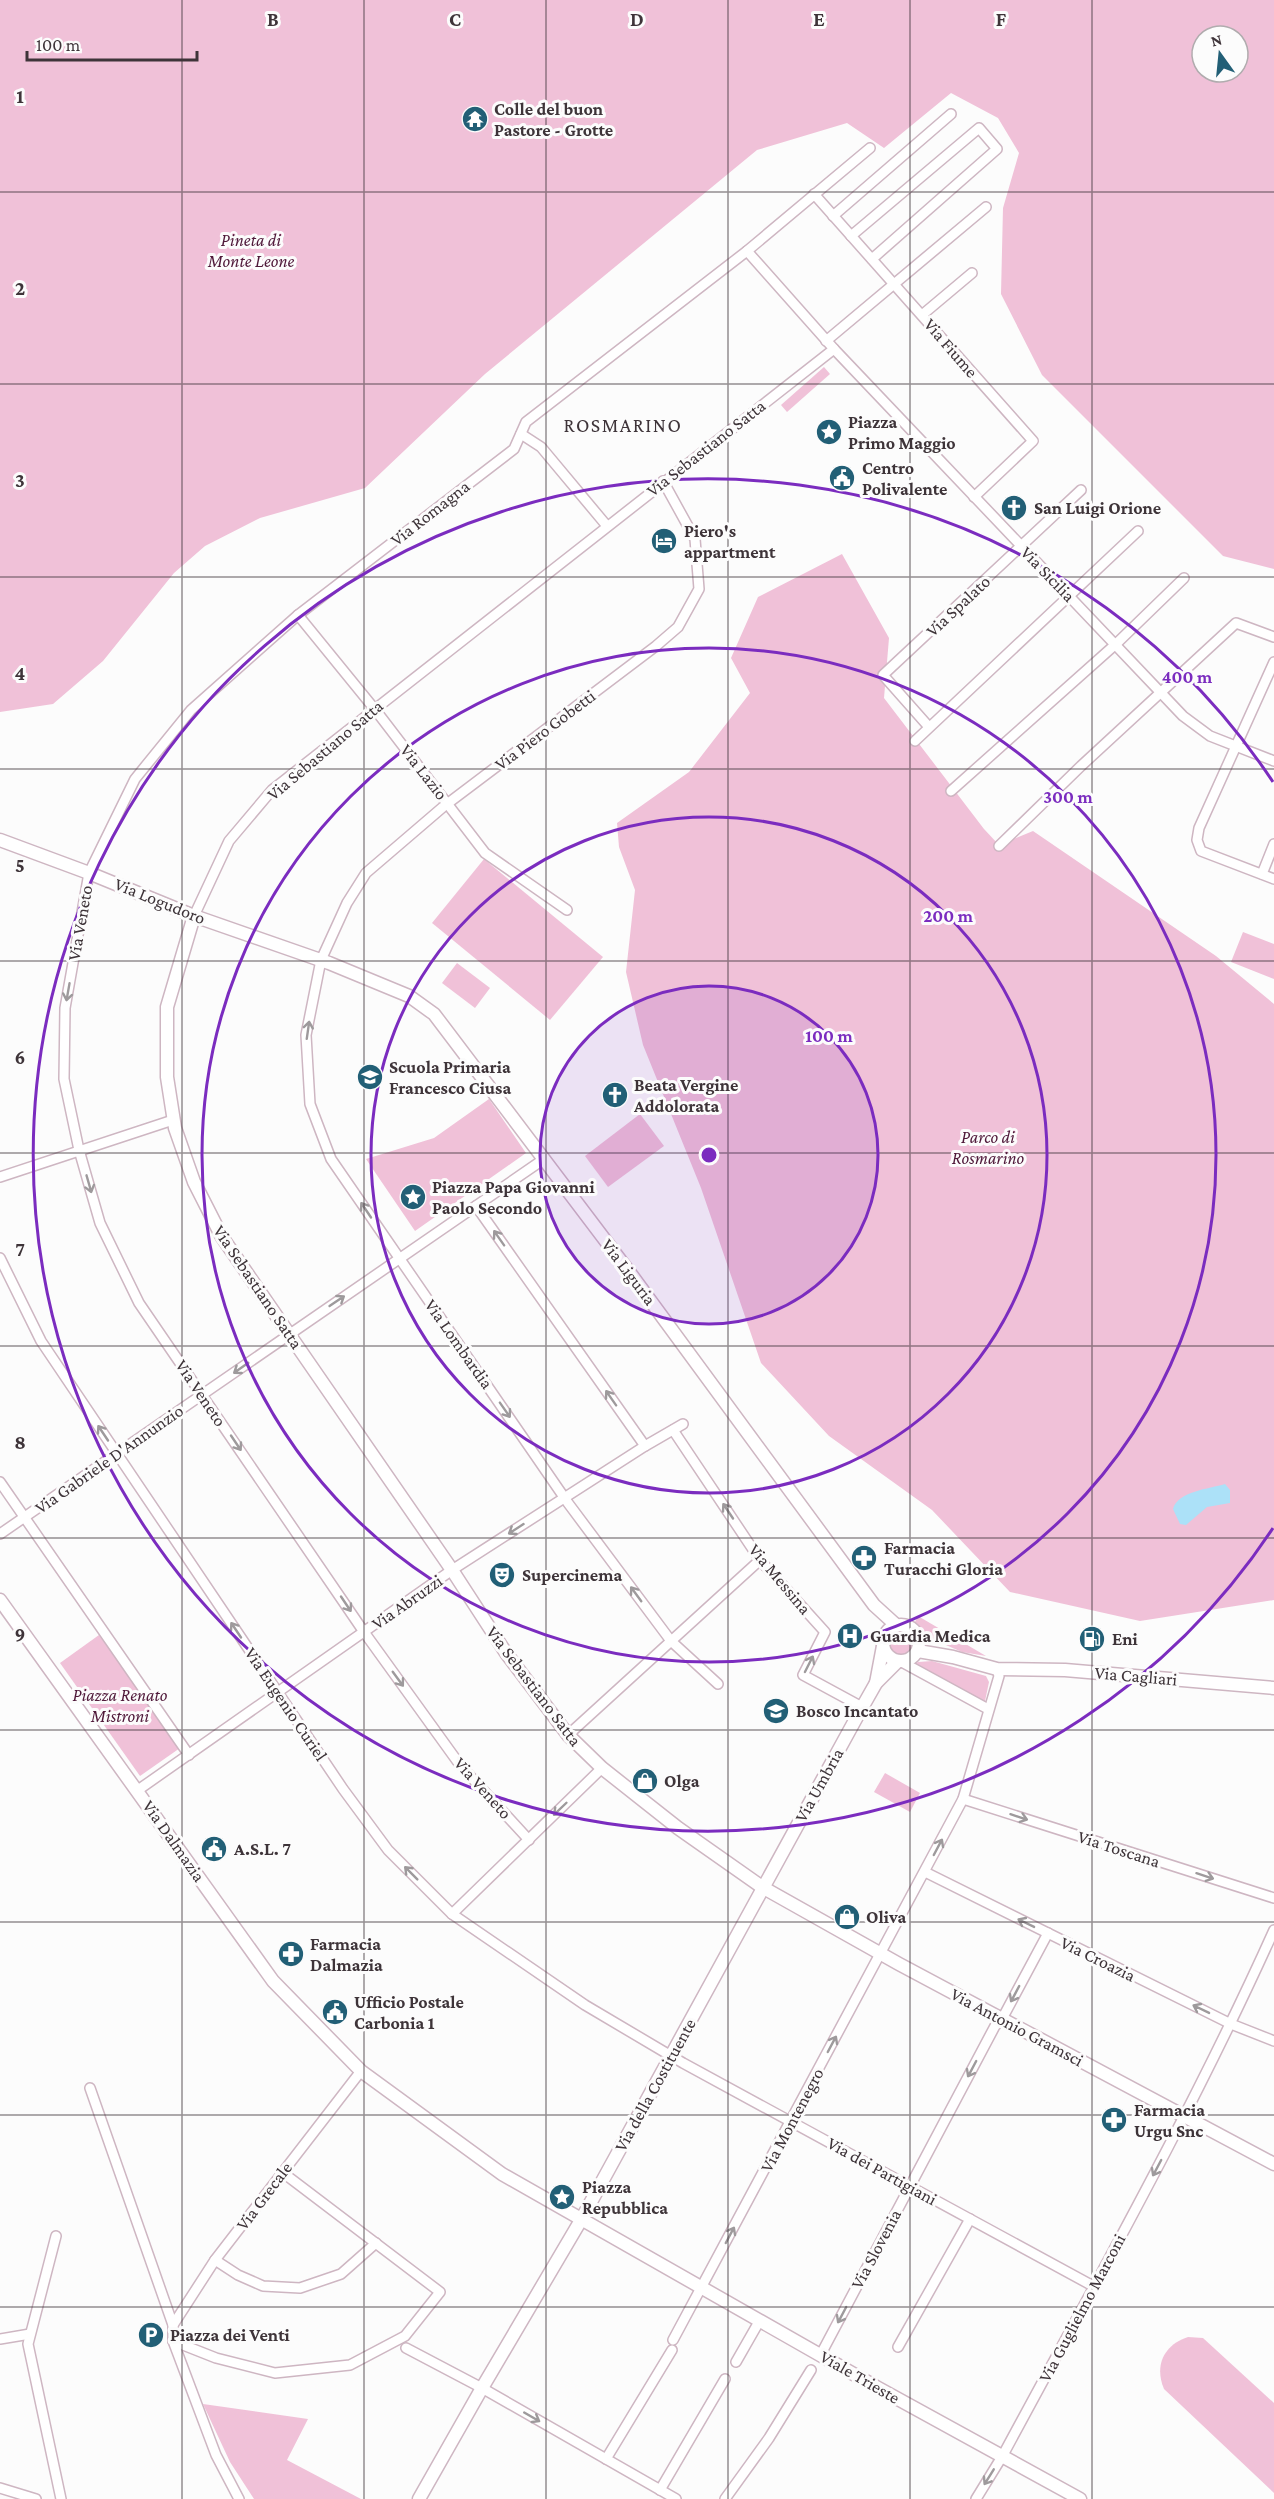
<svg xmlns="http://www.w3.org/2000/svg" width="1274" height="2499" font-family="'Crimson Pro',serif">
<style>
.green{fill:#f0c1d8;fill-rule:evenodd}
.water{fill:#ace1f8}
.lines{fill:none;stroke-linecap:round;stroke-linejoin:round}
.minor-casing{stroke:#ceb6c2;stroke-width:12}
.tertiary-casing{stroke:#ceb6c2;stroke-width:15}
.minor{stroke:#fff;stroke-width:9}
.tertiary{stroke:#fff;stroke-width:12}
.oneway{stroke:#9e9a9c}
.grid{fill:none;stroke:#3e3439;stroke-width:1.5;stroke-opacity:0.55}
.ring{fill:none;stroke:#7b2cbf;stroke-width:3}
.labels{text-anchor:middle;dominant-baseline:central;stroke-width:6;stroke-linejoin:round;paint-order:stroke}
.poi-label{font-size:18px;font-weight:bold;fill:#3e3439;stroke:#fcfcfc;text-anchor:start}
.park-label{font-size:18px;font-style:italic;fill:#4f1839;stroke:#fcfcfc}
.street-label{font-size:18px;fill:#3e3439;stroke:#fcfcfc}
.neighbourhood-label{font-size:20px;letter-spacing:1.5px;fill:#3e3439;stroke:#fcfcfc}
.grid-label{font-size:20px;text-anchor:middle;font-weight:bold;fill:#3e3439;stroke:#fcfcfc;stroke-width:6;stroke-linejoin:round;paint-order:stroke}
.centre{fill:#7b2cbf;stroke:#fcfcfc;stroke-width:3}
.ring-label{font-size:18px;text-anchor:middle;font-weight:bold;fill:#7b2cbf;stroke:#fcfcfc;stroke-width:6;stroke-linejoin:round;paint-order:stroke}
</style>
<rect width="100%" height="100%" fill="#fcfcfc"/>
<g class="green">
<path d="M0,0H1274V569L1223,556L1042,375L1001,294L1003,208L1019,153L998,118L951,93L884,148L847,123L757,150L485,374L365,488L260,518L205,546L174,573L103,661L53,704L0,712ZM1202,36H1238V72H1202Z"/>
<polygon points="824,367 830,374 787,412 781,405"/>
<polygon points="842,554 889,638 884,698 984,829 999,845 1033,831 1216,956 1274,1004 1274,1600 1140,1621 1010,1592 932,1510 829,1436 761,1363 701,1188 643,1045 626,972 635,890 619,847 617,823 689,772 750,693 731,658 758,597"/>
<polygon points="484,859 603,957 550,1020 432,923"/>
<polygon points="1243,932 1274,944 1274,979 1231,962"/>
<polygon points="457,963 490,988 475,1008 442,983"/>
<polygon points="489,1099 526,1153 415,1231 366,1159 434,1138"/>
<polygon points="640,1114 664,1146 608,1187 585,1156"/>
<polygon points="918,1616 986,1656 962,1652 925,1636 914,1624"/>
<circle cx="901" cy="1643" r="13"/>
<polygon points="99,1635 180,1748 140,1776 60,1663"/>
<polygon points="932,1661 986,1676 989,1682 984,1706 912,1666 918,1662"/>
<polygon points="885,1773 920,1793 910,1812 874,1792"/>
<path d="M1188,2337L1203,2338L1274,2403V2493L1164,2389C1154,2365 1164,2345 1188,2337Z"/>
<polygon points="203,2404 308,2419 287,2460 361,2499 254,2499 230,2462"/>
</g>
<path class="water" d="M1225,1484L1230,1490V1503L1207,1507L1186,1525L1180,1524L1173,1509C1178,1491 1209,1489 1225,1484Z"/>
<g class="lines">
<g class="minor-casing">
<g id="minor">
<polyline points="814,194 1033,441 974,497"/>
<polyline points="833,216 951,114"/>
<polyline points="851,236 979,128 997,149 872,259"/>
<polyline points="747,251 834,349 1183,716 1210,736 1274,761"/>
<polyline points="922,315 972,273"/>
<polyline points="826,341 986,207"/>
<polyline points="521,434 541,447 607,526"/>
<polyline points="663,481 695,539 699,589 678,627 656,646 443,807 366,873 347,903 321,960 306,1035 310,1104 331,1159 568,1503 671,1641 718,1684"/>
<polyline points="298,615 377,712 485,853 567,910"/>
<polyline points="1274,662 1199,828 1197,840 1201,851 1274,879"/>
<polyline points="929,727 883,675 1081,490"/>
<polyline points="915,741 1138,531"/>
<polyline points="951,791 1117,643 1184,578"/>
<polyline points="999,846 1081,766 1236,623 1274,637"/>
<polyline points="1262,874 1274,844"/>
<polyline points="194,916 229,841 272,790 834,349"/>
<polyline points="0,1177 173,1120"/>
<polyline points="476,1206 645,1446"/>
<polyline points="0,1258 41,1341 343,1789 388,1850 452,1914 585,2005 683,2063 1093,2286"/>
<polyline points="673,1430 760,1560 825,1632 803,1675 862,1707"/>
<polyline points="0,1482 189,1755"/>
<polyline points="0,1534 544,1159"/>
<polyline points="900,1661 988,1709"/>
<polyline points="568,1735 760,1560"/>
<polyline points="138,1790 452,1570 645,1446 683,1424"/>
<polyline points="963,1799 1274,1898"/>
<polyline points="529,1840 460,1765 364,1632 139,1303 100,1223 79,1150 64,1079 65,1008 89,873 135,779 191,710 298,615 514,449 526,422 747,251 870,148"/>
<polyline points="925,1872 1231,2024 1274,2041"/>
<polyline points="452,1914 602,1768"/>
<polyline points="90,2088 173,2325 173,2341 216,2455 239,2499"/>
<polyline points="56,2236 28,2344 61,2499"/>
<polyline points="215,2260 238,2275 263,2286 300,2288 341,2274 376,2243"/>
<polyline points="173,2325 215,2260 361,2071"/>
<polyline points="0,2339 30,2334"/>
<polyline points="673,2340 963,1799 999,1676 997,1669"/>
<polyline points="173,2341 216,2358 275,2373 350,2365 405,2336 440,2292 282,2172"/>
<polyline points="898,2347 970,2219"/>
<polyline points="406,2348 482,2388 676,2499"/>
<polyline points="821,2354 995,2026 1002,2019 1048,1933"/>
<polyline points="736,2362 760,2320"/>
<polyline points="606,2459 672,2350"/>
<polyline points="0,2488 36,2499"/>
<polyline points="660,2490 725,2379"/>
<polyline points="725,2499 769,2438 811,2370"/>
<path d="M976,2499L1003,2455C1096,2282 1193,2110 1274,1930"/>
</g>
</g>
<g class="tertiary-casing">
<g id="tertiary">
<polyline points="0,840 89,873 194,916 329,963 409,996 434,1014 630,1273 874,1605 896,1625"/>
<polyline points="194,916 167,1007 167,1077 175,1128 194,1182 222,1237 452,1570 506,1653 568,1735 602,1768 678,1828 762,1887 899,1964 1274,2164"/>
<polyline points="0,1600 273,1981 361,2071 502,2174 878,2388 1080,2499"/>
<circle cx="901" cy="1643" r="18"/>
<polyline points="918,1651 953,1657 997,1669 1065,1670 1274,1688"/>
<polyline points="876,1683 883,1646"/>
<polyline points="419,2499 482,2388 581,2220 859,1713 876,1683 898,1661"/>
</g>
</g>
<use href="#minor" class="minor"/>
<use href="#tertiary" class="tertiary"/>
</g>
<defs><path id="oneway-shaft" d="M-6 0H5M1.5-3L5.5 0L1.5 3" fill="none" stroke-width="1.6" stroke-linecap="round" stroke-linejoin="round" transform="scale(1.5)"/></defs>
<g class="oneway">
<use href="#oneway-shaft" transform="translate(68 992) rotate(100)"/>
<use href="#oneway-shaft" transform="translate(308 1030) rotate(-82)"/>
<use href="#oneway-shaft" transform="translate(89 1184) rotate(74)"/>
<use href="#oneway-shaft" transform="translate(366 1210) rotate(-124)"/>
<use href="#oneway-shaft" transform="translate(499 1238) rotate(-125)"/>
<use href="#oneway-shaft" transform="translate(337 1301) rotate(-34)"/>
<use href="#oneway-shaft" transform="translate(241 1368) rotate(145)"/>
<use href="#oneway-shaft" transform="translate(611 1398) rotate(-125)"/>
<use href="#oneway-shaft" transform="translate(505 1410) rotate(55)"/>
<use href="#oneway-shaft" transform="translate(103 1433) rotate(-124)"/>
<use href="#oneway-shaft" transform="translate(236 1443) rotate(56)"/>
<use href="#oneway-shaft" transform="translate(728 1511) rotate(-124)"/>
<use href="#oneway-shaft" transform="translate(516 1529) rotate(147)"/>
<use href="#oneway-shaft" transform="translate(636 1594) rotate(-126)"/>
<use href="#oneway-shaft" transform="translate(346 1604) rotate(56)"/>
<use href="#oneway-shaft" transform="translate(236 1630) rotate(-124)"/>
<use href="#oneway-shaft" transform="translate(809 1664) rotate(-63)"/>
<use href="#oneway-shaft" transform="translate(398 1679) rotate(54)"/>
<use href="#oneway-shaft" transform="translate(560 1809) rotate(136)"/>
<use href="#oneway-shaft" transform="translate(1019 1817) rotate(18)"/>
<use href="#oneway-shaft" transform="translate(938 1847) rotate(-62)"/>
<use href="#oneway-shaft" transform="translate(411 1873) rotate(-135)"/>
<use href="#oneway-shaft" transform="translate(1205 1876) rotate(18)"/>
<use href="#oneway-shaft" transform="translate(1026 1923) rotate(-154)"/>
<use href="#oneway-shaft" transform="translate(1015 1994) rotate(118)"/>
<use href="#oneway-shaft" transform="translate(1201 2009) rotate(-154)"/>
<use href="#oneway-shaft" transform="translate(832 2044) rotate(-62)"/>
<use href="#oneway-shaft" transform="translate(972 2069) rotate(118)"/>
<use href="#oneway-shaft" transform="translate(1157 2168) rotate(118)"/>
<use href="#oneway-shaft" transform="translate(730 2235) rotate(-62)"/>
<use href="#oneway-shaft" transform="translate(842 2315) rotate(118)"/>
<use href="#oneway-shaft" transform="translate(532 2417) rotate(30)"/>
<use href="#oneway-shaft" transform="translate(989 2477) rotate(122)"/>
</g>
<path class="grid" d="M182,0V2499M364,0V2499M546,0V2499M728,0V2499M910,0V2499M1092,0V2499M0,192H1274M0,384H1274M0,577H1274M0,769H1274M0,961H1274M0,1153H1274M0,1346H1274M0,1538H1274M0,1730H1274M0,1922H1274M0,2115H1274M0,2307H1274"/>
<circle cx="709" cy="1155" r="169" fill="#7b2cbf" fill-opacity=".12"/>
<g class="ring">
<circle cx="709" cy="1155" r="169"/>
<circle cx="709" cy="1155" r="338"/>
<circle cx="709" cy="1155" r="507"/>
<path d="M1273 1528A676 676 0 1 1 1273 782"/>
</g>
<defs>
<g id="temple-disc" transform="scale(1.35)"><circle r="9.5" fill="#225f76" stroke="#fcfcfc"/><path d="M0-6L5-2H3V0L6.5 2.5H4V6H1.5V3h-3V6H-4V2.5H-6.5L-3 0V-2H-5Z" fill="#fff"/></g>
<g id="sight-disc" transform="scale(1.35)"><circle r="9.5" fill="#225f76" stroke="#fcfcfc"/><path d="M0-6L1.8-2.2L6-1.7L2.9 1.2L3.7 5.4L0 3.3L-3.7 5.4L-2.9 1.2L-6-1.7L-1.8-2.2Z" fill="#fff"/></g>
<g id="civic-disc" transform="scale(1.35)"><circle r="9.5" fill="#225f76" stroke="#fcfcfc"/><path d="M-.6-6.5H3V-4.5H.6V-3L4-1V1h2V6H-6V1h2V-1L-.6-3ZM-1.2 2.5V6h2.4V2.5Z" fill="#fff"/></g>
<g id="church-disc" transform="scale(1.35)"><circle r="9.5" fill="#225f76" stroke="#fcfcfc"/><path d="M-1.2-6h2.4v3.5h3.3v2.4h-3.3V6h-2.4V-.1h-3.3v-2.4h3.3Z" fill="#fff"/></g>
<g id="hotel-disc" transform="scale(1.35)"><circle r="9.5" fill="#225f76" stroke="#fcfcfc"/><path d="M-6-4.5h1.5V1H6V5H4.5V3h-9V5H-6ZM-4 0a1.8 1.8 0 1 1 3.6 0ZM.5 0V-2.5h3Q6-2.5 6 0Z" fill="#fff"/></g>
<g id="school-disc" transform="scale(1.35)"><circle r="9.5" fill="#225f76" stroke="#fcfcfc"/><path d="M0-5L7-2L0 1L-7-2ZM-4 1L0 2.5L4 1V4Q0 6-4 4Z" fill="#fff"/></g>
<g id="pharmacy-disc" transform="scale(1.35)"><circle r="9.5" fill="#225f76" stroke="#fcfcfc"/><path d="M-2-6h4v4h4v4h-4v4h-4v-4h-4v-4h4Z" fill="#fff"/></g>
<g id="theatre-disc" transform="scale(1.35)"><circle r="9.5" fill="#225f76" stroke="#fcfcfc"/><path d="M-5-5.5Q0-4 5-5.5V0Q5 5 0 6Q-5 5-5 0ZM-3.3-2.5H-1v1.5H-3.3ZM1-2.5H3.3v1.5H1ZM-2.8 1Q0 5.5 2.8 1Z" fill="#fff"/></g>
<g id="hospital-disc" transform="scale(1.35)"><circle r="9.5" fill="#225f76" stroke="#fcfcfc"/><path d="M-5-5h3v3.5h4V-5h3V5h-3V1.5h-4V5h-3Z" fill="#fff"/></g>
<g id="fuel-disc" transform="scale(1.35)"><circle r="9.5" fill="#225f76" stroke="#fcfcfc"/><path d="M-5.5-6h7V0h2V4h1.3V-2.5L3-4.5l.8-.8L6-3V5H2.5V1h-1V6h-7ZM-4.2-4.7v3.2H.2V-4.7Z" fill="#fff"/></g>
<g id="shop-disc" transform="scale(1.35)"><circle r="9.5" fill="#225f76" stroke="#fcfcfc"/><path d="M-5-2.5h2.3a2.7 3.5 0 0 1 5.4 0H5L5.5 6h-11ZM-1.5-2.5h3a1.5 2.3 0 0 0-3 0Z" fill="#fff"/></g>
<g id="parking-disc" transform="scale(1.35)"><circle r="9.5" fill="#225f76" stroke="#fcfcfc"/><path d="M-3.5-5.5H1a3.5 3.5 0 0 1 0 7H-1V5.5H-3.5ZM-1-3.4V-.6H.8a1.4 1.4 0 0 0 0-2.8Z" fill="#fff"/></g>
</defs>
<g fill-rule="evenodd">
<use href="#temple-disc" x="475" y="119"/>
<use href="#sight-disc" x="829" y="432"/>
<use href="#civic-disc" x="842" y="478"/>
<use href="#church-disc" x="1014" y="508"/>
<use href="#hotel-disc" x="664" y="541"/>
<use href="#school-disc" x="370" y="1077"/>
<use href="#church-disc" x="615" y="1095"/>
<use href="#sight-disc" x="413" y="1197"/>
<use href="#pharmacy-disc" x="864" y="1558"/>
<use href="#theatre-disc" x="502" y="1575"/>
<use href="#hospital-disc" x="850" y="1636"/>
<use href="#fuel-disc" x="1092" y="1639"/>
<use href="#school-disc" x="776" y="1711"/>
<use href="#shop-disc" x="645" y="1781"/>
<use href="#civic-disc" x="214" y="1849"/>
<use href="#shop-disc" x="847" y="1917"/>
<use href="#pharmacy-disc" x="291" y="1954"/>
<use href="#civic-disc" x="335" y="2012"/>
<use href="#pharmacy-disc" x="1114" y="2120"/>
<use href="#sight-disc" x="562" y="2197"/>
<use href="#parking-disc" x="151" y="2335"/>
</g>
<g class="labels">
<g class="poi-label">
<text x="494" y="109">Colle del buon<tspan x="494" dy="21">Pastore - Grotte</tspan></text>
<text x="848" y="422">Piazza<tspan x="848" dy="21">Primo Maggio</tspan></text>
<text x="862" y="468">Centro<tspan x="862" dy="21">Polivalente</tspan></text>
<text x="1034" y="508">San Luigi Orione</text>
<text x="684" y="531">Piero's<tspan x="684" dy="21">appartment</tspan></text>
<text x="389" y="1067">Scuola Primaria<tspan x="389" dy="21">Francesco Ciusa</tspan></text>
<text x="634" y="1085">Beata Vergine<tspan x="634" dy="21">Addolorata</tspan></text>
<text x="432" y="1187">Piazza Papa Giovanni<tspan x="432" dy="21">Paolo Secondo</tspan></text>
<text x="884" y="1548">Farmacia<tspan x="884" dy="21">Turacchi Gloria</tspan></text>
<text x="522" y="1575">Supercinema</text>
<text x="870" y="1636">Guardia Medica</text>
<text x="1112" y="1639">Eni</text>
<text x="796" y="1711">Bosco Incantato</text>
<text x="664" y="1781">Olga</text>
<text x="234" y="1849">A.S.L. 7</text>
<text x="866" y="1917">Oliva</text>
<text x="310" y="1944">Farmacia<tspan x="310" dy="21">Dalmazia</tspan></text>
<text x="354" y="2002">Ufficio Postale<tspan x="354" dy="21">Carbonia 1</tspan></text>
<text x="1134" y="2110">Farmacia<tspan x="1134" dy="21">Urgu Snc</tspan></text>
<text x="582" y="2187">Piazza<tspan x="582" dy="21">Repubblica</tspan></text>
<text x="170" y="2335">Piazza dei Venti</text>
</g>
<g class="park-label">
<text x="251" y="240">Pineta di<tspan x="251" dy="21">Monte Leone</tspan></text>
<text x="988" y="1137">Parco di<tspan x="988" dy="21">Rosmarino</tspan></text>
<text x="120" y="1695">Piazza Renato<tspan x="120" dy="21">Mistroni</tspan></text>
</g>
<g class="street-label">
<text transform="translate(951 348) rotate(49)">Via Fiume</text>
<text transform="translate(706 448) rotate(-38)">Via Sebastiano Satta</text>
<text transform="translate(430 513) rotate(-38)">Via Romagna</text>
<text transform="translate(1048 574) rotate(46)">Via Sicilia</text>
<text transform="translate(958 606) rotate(-43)">Via Spalato</text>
<text transform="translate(545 730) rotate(-37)">Via Piero Gobetti</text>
<text transform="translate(325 750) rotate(-40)">Via Sebastiano Satta</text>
<text transform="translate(424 772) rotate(52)">Via Lazio</text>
<text transform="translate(160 901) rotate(22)">Via Logudoro</text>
<text transform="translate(80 923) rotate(-80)">Via Veneto</text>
<text transform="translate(629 1272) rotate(53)">Via Liguria</text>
<text transform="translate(258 1287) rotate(56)">Via Sebastiano Satta</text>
<text transform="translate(459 1344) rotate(55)">Via Lombardia</text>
<text transform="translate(201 1393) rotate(56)">Via Veneto</text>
<text transform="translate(109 1459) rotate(-35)">Via Gabriele D'Annunzio</text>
<text transform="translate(780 1579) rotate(50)">Via Messina</text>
<text transform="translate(407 1602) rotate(-35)">Via Abruzzi</text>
<text transform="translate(1136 1676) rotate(5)">Via Cagliari</text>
<text transform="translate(534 1686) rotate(53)">Via Sebastiano Satta</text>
<text transform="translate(286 1704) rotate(56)">Via Eugenio Curiel</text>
<text transform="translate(819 1785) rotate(-61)">Via Umbria</text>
<text transform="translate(483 1788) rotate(48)">Via Veneto</text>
<text transform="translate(174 1841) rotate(55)">Via Dalmazia</text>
<text transform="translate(1119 1849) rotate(18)">Via Toscana</text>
<text transform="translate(1098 1959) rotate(26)">Via Croazia</text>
<text transform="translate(1017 2027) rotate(28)">Via Antonio Gramsci</text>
<text transform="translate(655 2085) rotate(-61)">Via della Costituente</text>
<text transform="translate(792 2120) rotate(-62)">Via Montenegro</text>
<text transform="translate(882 2171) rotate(29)">Via dei Partigiani</text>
<text transform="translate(264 2196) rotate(-53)">Via Grecale</text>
<text transform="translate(876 2249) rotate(-62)">Via Slovenia</text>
<text transform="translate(1082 2308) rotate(-62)">Via Guglielmo Marconi</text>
<text transform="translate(860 2377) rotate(30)">Viale Trieste</text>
</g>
<g class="neighbourhood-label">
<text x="623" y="425">ROSMARINO</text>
</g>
</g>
<g class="grid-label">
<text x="273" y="26">B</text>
<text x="455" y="26">C</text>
<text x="637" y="26">D</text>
<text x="819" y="26">E</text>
<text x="1001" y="26">F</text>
<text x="20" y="103">1</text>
<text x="20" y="295">2</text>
<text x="20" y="487">3</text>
<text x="20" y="680">4</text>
<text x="20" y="872">5</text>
<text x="20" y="1064">6</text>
<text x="20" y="1256">7</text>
<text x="20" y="1449">8</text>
<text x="20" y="1641">9</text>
</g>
<circle cx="709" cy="1155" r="9" class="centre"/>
<g class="ring-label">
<text x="1187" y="683">400 m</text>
<text x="1068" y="803">300 m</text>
<text x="948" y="922">200 m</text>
<text x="829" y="1042">100 m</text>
</g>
<g transform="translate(1220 54) rotate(345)"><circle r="28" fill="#fcfcfc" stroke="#b0acae" stroke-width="1.5"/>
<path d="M0-4.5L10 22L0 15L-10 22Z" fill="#225f76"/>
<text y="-9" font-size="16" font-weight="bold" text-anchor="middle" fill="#3e3439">N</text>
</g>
<path d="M27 51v9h170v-9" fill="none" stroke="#3e3439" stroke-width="3"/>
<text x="36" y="51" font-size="18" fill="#3e3439" stroke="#fcfcfc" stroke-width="4.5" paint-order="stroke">100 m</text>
</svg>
